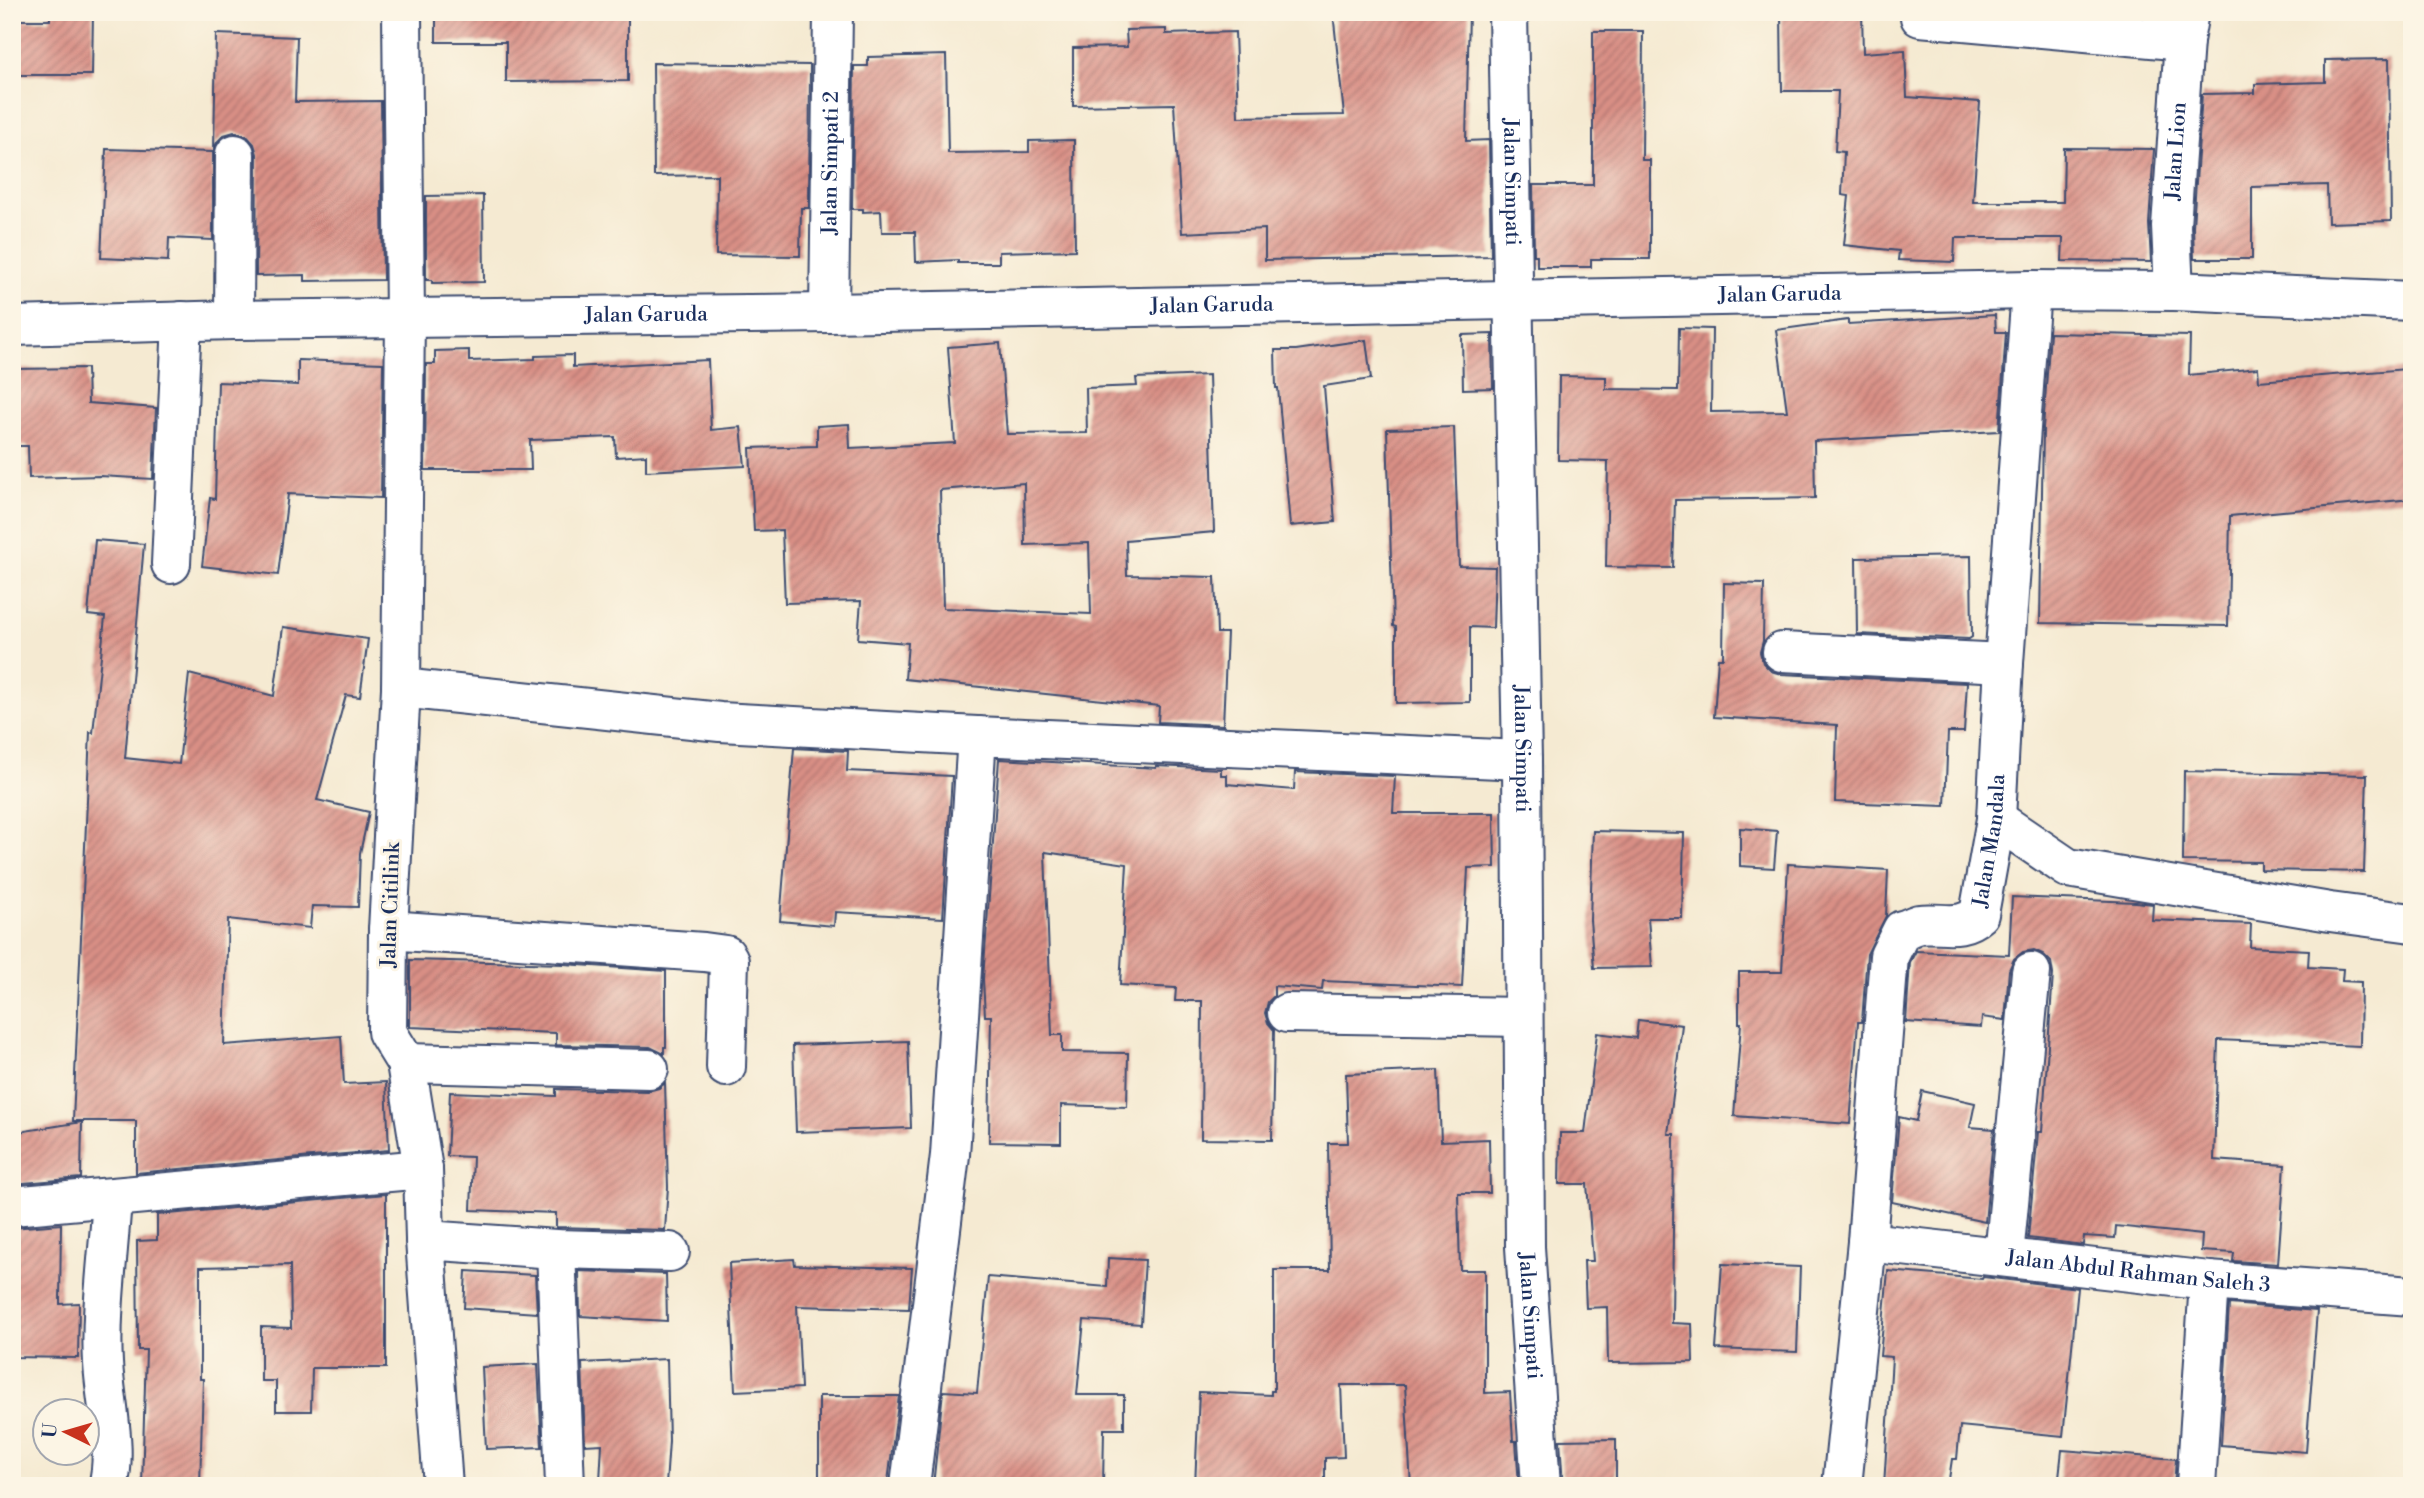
<svg xmlns="http://www.w3.org/2000/svg" width="2424" height="1498" font-family="'Libre Bodoni',serif">
<style>
.building{fill:url(#building-hatch);fill-rule:evenodd}
.lines{fill:none;stroke-linecap:round;stroke-linejoin:round}
.street-casing{stroke:#3c4b6f;stroke-width:42}
.secondary-casing{stroke:#3c4b6f;stroke-width:42}
.street{stroke:#fff;stroke-width:38}
.secondary{stroke:#fff;stroke-width:38}
.labels{text-anchor:middle;dominant-baseline:central;stroke-width:6;stroke-linejoin:round;paint-order:stroke}
.street-label{font-size:21px;fill:#1b2f5e;stroke:#fcf5e5}
</style>
<defs>
<pattern id="building-hatch" width="6" height="6" patternUnits="userSpaceOnUse" patternTransform="scale(1.75)"><rect width="6" height="6" fill="#d98f85"/><path d="M-1 1l2-2M0 6l6-6M5 7l2-2" fill="none" stroke="#af7570"/></pattern>
</defs>
<rect width="100%" height="100%" fill="#fcf5e5"/>
<filter id="ink" filterUnits="userSpaceOnUse"><feTurbulence type="fractalNoise" baseFrequency=".0143" numOctaves="2"/><feDisplacementMap in="SourceGraphic" scale="14" xChannelSelector="R" yChannelSelector="G"/><feConvolveMatrix kernelMatrix="1 2 1 2 8 2 1 2 1" color-interpolation-filters="sRGB"/></filter>
<filter id="wash" filterUnits="userSpaceOnUse"><feTurbulence type="fractalNoise" baseFrequency=".00686" numOctaves="4" result="noise"/><feDisplacementMap in="SourceGraphic" scale="28" xChannelSelector="R" yChannelSelector="G"/><feGaussianBlur stdDeviation="1.57" result="paint"/><feColorMatrix in="noise" values="0 0 0 0 0 0 0 0 0 0 0 0 0 0 0 0 0 1.4 0 .05"/><feComposite in="paint" operator="in"/></filter>
<g filter="url(#wash)">
<rect width="100%" height="100%" fill="#f5ead2"/>
<g id="blocks">
<g class="building">
<polygon points="50,12 93,12 92,75 12,75 12,20 50,20"/>
<polygon points="436,12 628,12 628,81 506,82 506,42 436,42"/>
<polygon points="1333,12 1469,12 1466,141 1489,140 1491,256 1265,260 1265,229 1182,233 1174,104 1073,106 1073,48 1127,47 1126,30 1166,29 1166,34 1235,32 1238,117 1344,115"/>
<polygon points="1781,12 1862,12 1863,53 1905,50 1907,97 1980,102 1973,202 2063,202 2064,148 2154,149 2149,224 2151,262 2062,261 2063,238 1955,238 1954,262 1898,260 1899,251 1844,245 1849,196 1842,195 1844,152 1835,151 1838,91 1782,91"/>
<polygon points="1593,31 1643,31 1642,160 1650,160 1650,259 1591,259 1591,267 1537,267 1537,255 1534,255 1533,185 1593,185"/>
<polygon points="216,34 297,37 295,102 381,101 383,280 305,281 305,275 256,276 257,154 254,144 247,136 234,132 224,135 217,142 214,151"/>
<polygon points="946,55 948,153 1029,152 1029,141 1074,140 1075,250 999,252 999,263 958,263 958,260 916,262 915,232 882,232 881,211 863,212 863,209 852,209 854,66 868,66 868,57"/>
<polygon points="2389,59 2391,221 2328,223 2327,185 2252,187 2252,259 2194,259 2193,226 2202,94 2255,93 2255,84 2325,82 2325,60"/>
<polygon points="653,63 810,65 809,208 801,208 800,256 716,255 717,175 654,176"/>
<polygon points="106,149 213,152 213,240 169,238 168,261 101,258"/>
<polygon points="483,195 484,282 432,283 432,280 426,280 426,196"/>
<polygon points="1995,315 1996,332 2006,332 1999,431 1814,441 1815,498 1675,500 1673,568 1606,567 1608,461 1558,460 1559,376 1606,377 1606,389 1678,390 1679,328 1712,329 1711,412 1787,411 1776,330 1848,320 1848,324"/>
<polygon points="2050,333 2190,336 2189,375 2258,368 2259,381 2406,369 2412,439 2412,499 2230,516 2228,626 2040,623 2043,428"/>
<polygon points="1492,334 1493,388 1463,389 1462,335"/>
<polygon points="1366,340 1371,379 1324,386 1335,522 1290,526 1278,388 1276,388 1275,350 1296,350"/>
<path d="M1000,343L1007,434L1087,433L1086,388L1137,386L1136,378L1209,375L1214,532L1126,540L1127,575L1215,577L1217,633H1227L1223,725L1158,722L1159,706L905,679L908,643L858,639L861,601L785,603L782,530L754,531L750,448L817,446V426L849,424L850,448L955,443L948,347ZM1024,483L1025,545L1089,543L1091,614L943,608L940,490Z"/>
<polygon points="469,350 469,361 535,359 535,356 573,355 573,367 708,360 711,430 741,427 745,466 646,471 646,455 616,457 615,437 530,440 531,470 425,470 426,364 435,364 435,351"/>
<polygon points="298,360 383,363 381,498 288,494 278,575 202,566 210,498 215,499 218,382 298,385"/>
<polygon points="87,368 88,403 156,408 153,479 100,476 29,478 28,446 12,446 12,369"/>
<polygon points="1454,427 1459,566 1495,567 1493,628 1470,627 1470,702 1396,703 1396,627 1393,626 1387,429"/>
<polygon points="95,540 144,544 125,758 179,764 189,674 274,696 283,627 368,639 360,697 346,695 317,800 369,812 360,853 358,907 312,906 310,928 228,919 224,1045 341,1036 344,1084 386,1082 389,1150 136,1173 136,1121 73,1121 90,732 93,733 105,617 88,615"/>
<polygon points="1971,556 1972,637 1969,639 1857,634 1856,558"/>
<polygon points="1724,583 1764,584 1763,641 1760,652 1763,663 1771,671 1781,674 1967,683 1964,732 1948,732 1945,806 1835,802 1837,725 1714,717 1718,658 1723,658"/>
<polygon points="794,748 848,751 847,771 952,776 943,918 835,912 834,926 780,921"/>
<polygon points="999,759 1156,768 1156,766 1221,769 1221,775 1227,775 1227,784 1294,790 1295,772 1395,776 1393,813 1494,813 1495,867 1468,868 1462,987 1323,981 1322,990 1274,986 1274,996 1268,1002 1265,1013 1268,1023 1274,1030 1272,1140 1201,1139 1202,1001 1175,1001 1176,988 1120,985 1127,864 1045,852 1052,1035 1062,1035 1062,1052 1128,1053 1127,1107 1061,1105 1061,1143 989,1142 991,1016 985,1016 983,979"/>
<polygon points="2184,771 2367,775 2364,872 2261,870 2261,862 2183,861"/>
<polygon points="1740,828 1777,831 1774,868 1740,866"/>
<polygon points="1593,831 1684,833 1682,918 1648,918 1652,967 1594,968 1590,920"/>
<polygon points="1788,864 1888,870 1886,916 1867,954 1862,1022 1858,1022 1850,1124 1734,1116 1741,1023 1739,1023 1739,972 1782,972"/>
<polygon points="2012,897 2136,902 2153,904 2152,920 2251,924 2250,947 2309,950 2308,967 2343,969 2342,981 2361,982 2360,1046 2218,1040 2214,1160 2285,1165 2278,1264 2233,1261 2234,1253 2201,1251 2202,1235 2116,1226 2115,1238 2084,1236 2083,1245 2028,1238 2038,1132 2042,1132 2053,974 2051,962 2043,954 2034,950 2023,952 2014,959 2009,970 2005,1020 1982,1017 1981,1027 1906,1022 1910,962 1916,951 2009,955"/>
<polygon points="410,960 564,964 666,971 666,1047 664,1047 664,1054 650,1047 556,1045 556,1033 410,1027"/>
<polygon points="1638,1020 1682,1025 1668,1134 1674,1134 1672,1323 1692,1324 1693,1362 1608,1363 1607,1307 1586,1308 1584,1261 1593,1261 1587,1184 1559,1184 1560,1133 1585,1133 1597,1033 1636,1038"/>
<polygon points="908,1041 911,1128 796,1132 793,1045"/>
<polygon points="1438,1070 1441,1141 1489,1139 1490,1193 1458,1193 1460,1270 1485,1270 1485,1393 1510,1392 1513,1441 1516,1441 1519,1486 1411,1486 1405,1385 1341,1385 1344,1457 1325,1458 1325,1486 1195,1486 1199,1392 1271,1395 1271,1391 1274,1391 1274,1270 1330,1270 1328,1143 1348,1143 1346,1074"/>
<polygon points="665,1083 668,1187 665,1230 556,1227 556,1213 471,1210 473,1157 447,1156 450,1092 556,1096 556,1089 648,1091 659,1088"/>
<polygon points="1922,1091 1975,1103 1970,1127 1994,1129 1985,1222 1892,1202 1899,1117 1916,1121"/>
<polygon points="82,1122 81,1178 12,1184 12,1133"/>
<polygon points="386,1194 386,1368 312,1368 311,1411 276,1411 276,1381 261,1381 261,1327 291,1328 290,1265 200,1267 200,1379 203,1379 200,1486 142,1486 146,1350 138,1350 137,1241 157,1240 157,1215"/>
<polygon points="61,1224 60,1304 79,1303 78,1358 12,1357 12,1228"/>
<polygon points="1108,1258 1145,1260 1141,1324 1084,1320 1077,1395 1124,1395 1124,1429 1104,1429 1103,1486 933,1486 943,1391 977,1393 988,1277 1107,1287"/>
<polygon points="794,1259 795,1265 912,1268 909,1309 797,1306 801,1388 735,1391 729,1263"/>
<polygon points="1722,1264 1800,1267 1797,1352 1716,1349"/>
<polygon points="466,1271 535,1275 537,1313 464,1308"/>
<polygon points="579,1271 666,1274 667,1321 580,1316"/>
<polygon points="1888,1271 1982,1279 1983,1277 2078,1288 2063,1436 1960,1426 1957,1459 1952,1459 1948,1486 1884,1486 1892,1357 1880,1356"/>
<polygon points="2229,1304 2317,1311 2306,1452 2221,1445"/>
<polygon points="667,1359 669,1441 666,1485 600,1481 602,1444 585,1445 582,1363"/>
<polygon points="538,1364 542,1447 486,1449 482,1367"/>
<polygon points="819,1396 899,1396 888,1482 819,1482"/>
<polygon points="1616,1439 1616,1486 1563,1486 1560,1440"/>
<polygon points="2062,1450 2176,1459 2174,1486 2058,1486"/>
</g>
</g>
</g>
<g filter="url(#ink)">
<use href="#blocks" fill-opacity="0" stroke="#3c4b6f" stroke-width="2"/>
<g class="lines">
<g class="street-casing">
<g id="street">
<polyline points="402,12 405,318 401,688 388,930 387,1032 406,1063 423,1169 425,1240 443,1486"/>
<path id="s1" d="M1508,12L1522,760L1525,1247L1541,1486"/>
<polyline points="1920,17 2184,41"/>
<path id="s2" d="M2174,291L2171,226L2184,41L2189,12"/>
<path id="s3" d="M829,313L833,12"/>
<polyline points="234,320 235,154"/>
<polyline points="171,564 182,321"/>
<polyline points="1782,652 2004,663"/>
<polyline points="401,688 720,722 977,736"/>
<polyline points="1996,819 2068,868 2330,912 2412,923"/>
<polyline points="388,930 704,952 726,955 729,960 726,1067"/>
<polyline points="1287,1013 1522,1017"/>
<polyline points="406,1063 649,1069"/>
<polyline points="12,1206 423,1169"/>
<polyline points="425,1240 556,1249 670,1252"/>
<path id="s4" d="M1867,1242L2209,1281L2412,1296"/>
<polyline points="556,1249 565,1486"/>
<polyline points="2004,1256 2031,972"/>
<path d="M108,1486C118,1450 105,1400 103,1363C100,1312 109,1250 112,1198"/>
<polyline points="910,1486 950,1155 977,736 1522,760"/>
<path id="s5" d="M1842,1486L1867,1242L1889,956L1902,930C1908,929 1914,925 1919,924C1942,921 1960,931 1979,914L1996,819L2004,663L2031,290"/>
<polyline points="2196,1486 2209,1281"/>
</g>
</g>
<g class="secondary-casing">
<g id="secondary">
<path id="s6" d="M12,326L234,320L829,313L2031,290L2174,291L2412,301"/>
</g>
</g>
<use href="#street" class="street"/>
<use href="#secondary" class="secondary"/>
</g>
</g>
<g class="labels">
<g class="street-label">
<text stroke="none"><textPath href="#s2" startOffset="140">Jalan Lion</textPath></text>
<text stroke="none"><textPath href="#s3" startOffset="150">Jalan Simpati 2</textPath></text>
<text stroke="none"><textPath href="#s1" startOffset="170">Jalan Simpati</textPath></text>
<text stroke="none"><textPath href="#s6" startOffset="1768">Jalan Garuda</textPath></text>
<text stroke="none"><textPath href="#s6" startOffset="1200">Jalan Garuda</textPath></text>
<text stroke="none"><textPath href="#s6" startOffset="634">Jalan Garuda</textPath></text>
<text stroke="none"><textPath href="#s1" startOffset="737">Jalan Simpati</textPath></text>
<text stroke="none"><textPath href="#s5" startOffset="716">Jalan Mandala</textPath></text>
<text transform="translate(391 905) rotate(-88)">Jalan Citilink</text>
<text stroke="none"><textPath href="#s4" startOffset="273">Jalan Abdul Rahman Saleh 3</textPath></text>
<text stroke="none"><textPath href="#s1" startOffset="1304">Jalan Simpati</textPath></text>
</g>
</g>
<rect width="2424" height="1498" fill="none" stroke="#fcf5e5" stroke-width="42"/>
<g transform="translate(66 1432) rotate(275)"><circle r="33" fill="#fcf5e5" stroke="#a2a6af" stroke-width="2"/>
<path d="M0-5L12 26L0 18L-12 26Z" fill="#c8321e"/>
<text y="-10" font-size="19" font-weight="bold" text-anchor="middle" fill="#1b2f5e">U</text>
</g>
</svg>
